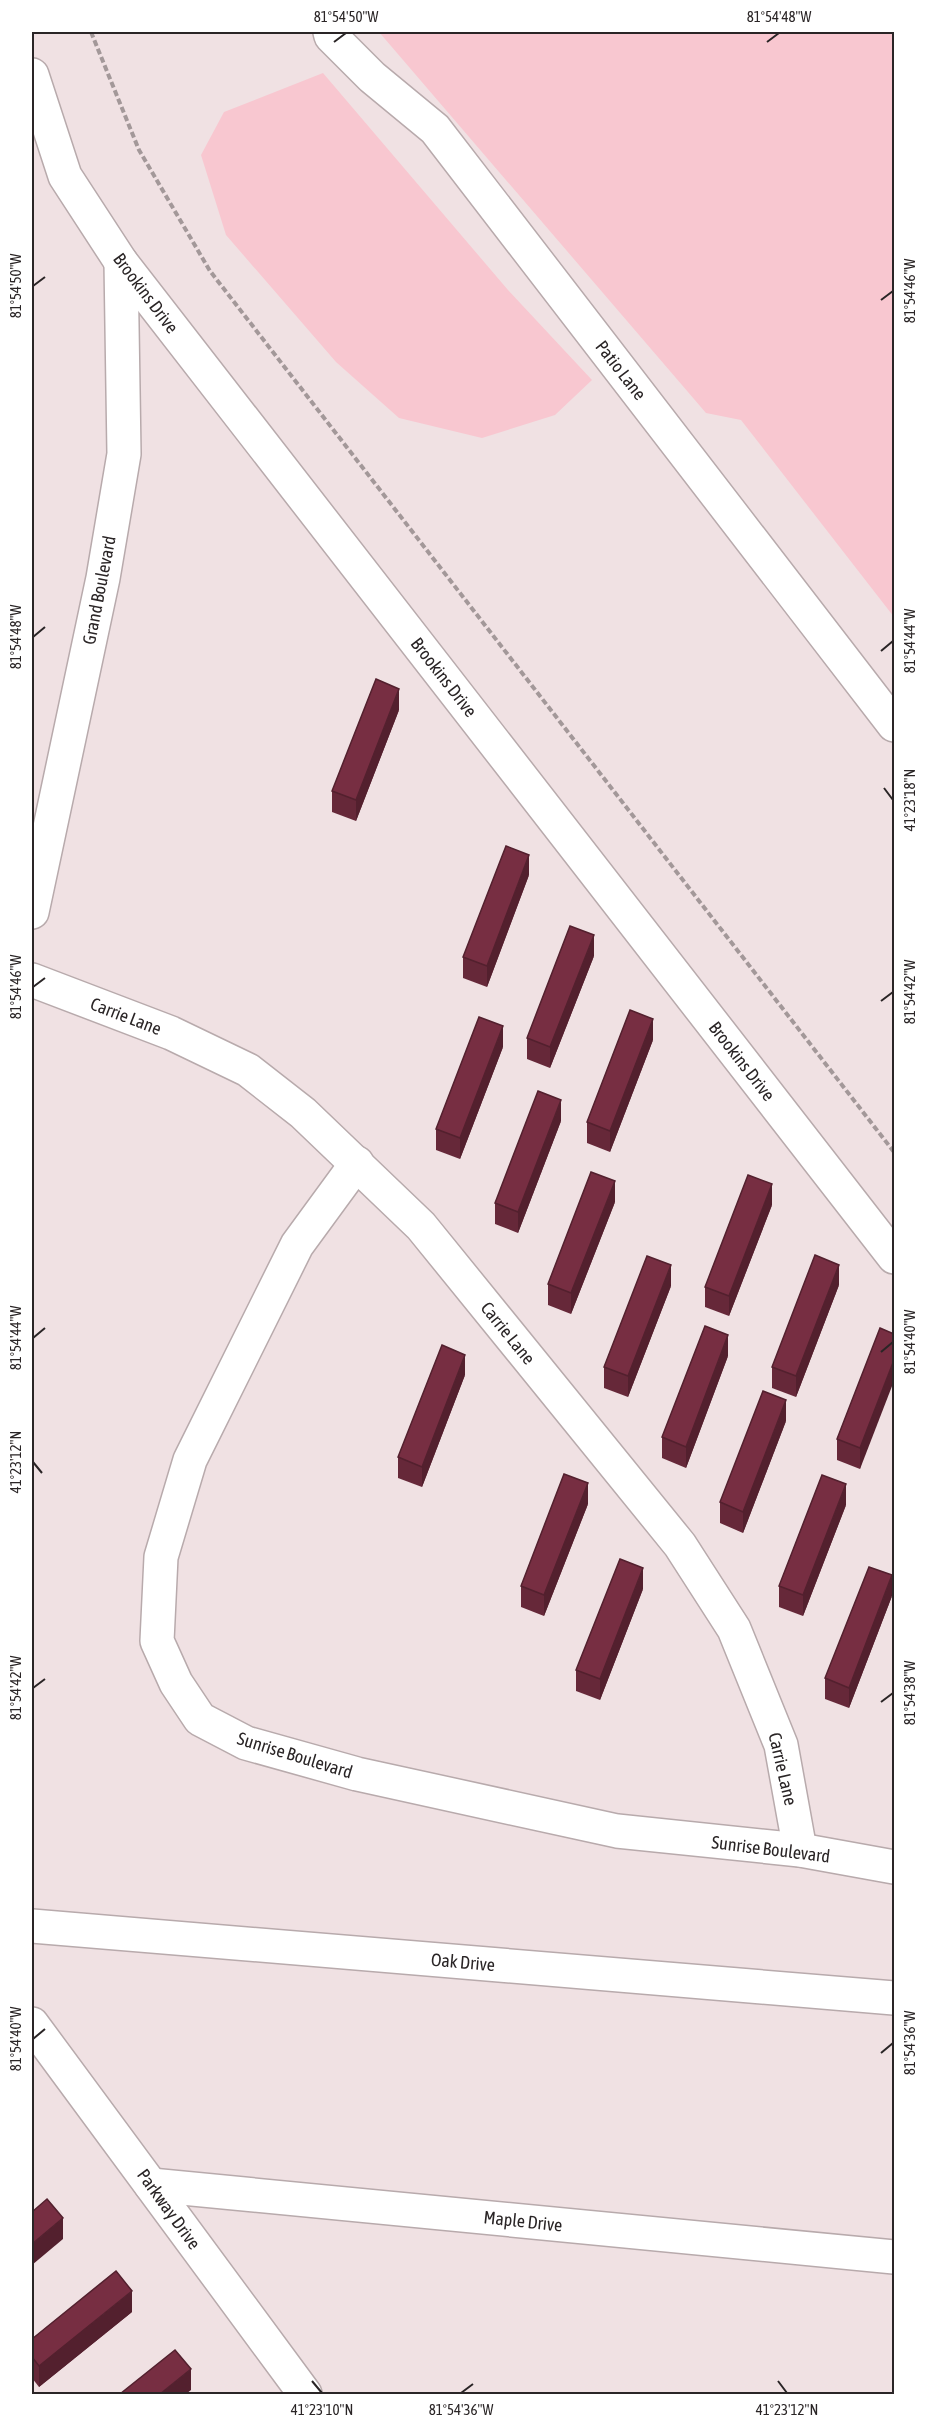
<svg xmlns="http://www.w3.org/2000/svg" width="926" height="2426" font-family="'Asap Condensed',sans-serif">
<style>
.green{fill:#f8c7d0}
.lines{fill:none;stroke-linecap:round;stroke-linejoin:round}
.minor-casing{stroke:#b8aaac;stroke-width:36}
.path{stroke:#a39899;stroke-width:4;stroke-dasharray:6 3;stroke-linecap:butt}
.minor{stroke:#fff;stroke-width:33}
.wall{fill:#662839}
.shaded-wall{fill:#53202e}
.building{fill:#772e42;stroke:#53202e;stroke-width:1.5}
.ticks{fill:none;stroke:#2a2526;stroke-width:2}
.labels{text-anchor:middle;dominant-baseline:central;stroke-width:6;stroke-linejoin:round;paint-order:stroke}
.street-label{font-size:18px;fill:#2a2526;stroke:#fff}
.neatline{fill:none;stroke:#2a2526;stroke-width:2}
.ticks-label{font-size:15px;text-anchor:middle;fill:#2a2526}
</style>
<rect width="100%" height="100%" fill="#f0e1e3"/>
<g class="green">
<polygon points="379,32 894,32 894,617 741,420 706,413"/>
<polygon points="323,73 508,290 592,380 555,415 482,438 399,418 336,362 226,235 201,155 224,112"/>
</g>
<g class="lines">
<g class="minor-casing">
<g id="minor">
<polyline points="330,32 331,36 372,77 435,129 894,725"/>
<polyline points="32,75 65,176 121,262 894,1257"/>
<polyline points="32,912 103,578 124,454 121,262"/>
<polyline points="32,980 171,1033 248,1070 303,1113 421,1226 680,1545 734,1629 781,1745 800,1850"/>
<polyline points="357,1163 297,1245 190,1460 161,1557 157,1641 176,1683 200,1719 246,1743 357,1774 617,1831 800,1850 894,1867"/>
<polyline points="32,1926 894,1998"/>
<polyline points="32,2024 305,2394"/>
<polyline points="151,2185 894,2257"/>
</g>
</g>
<polyline class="path" points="91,32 139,150 210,271 894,1152"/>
<use href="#minor" class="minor"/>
</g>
<g class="wall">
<polygon points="399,710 356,821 332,812 332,791"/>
<polygon points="529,875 487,987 463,978 463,957"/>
<polygon points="594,956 550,1068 527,1059 527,1038"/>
<polygon points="653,1040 610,1152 587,1143 587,1122"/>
<polygon points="503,1047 460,1159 436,1150 436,1129"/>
<polygon points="561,1121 518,1233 495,1224 495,1203"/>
<polygon points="615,1202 571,1314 548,1305 548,1284"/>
<polygon points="772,1205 729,1316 705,1307 705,1287"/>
<polygon points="839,1285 796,1397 772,1388 772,1367"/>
<polygon points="671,1286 628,1397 604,1388 604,1367"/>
<polygon points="894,1334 860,1469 837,1460 837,1439"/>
<polygon points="728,1356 686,1468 662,1458 662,1437"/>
<polygon points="465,1375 422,1487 398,1478 398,1457"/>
<polygon points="786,1421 743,1533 720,1523 720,1502"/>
<polygon points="588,1504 544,1616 521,1607 521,1586"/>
<polygon points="846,1505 803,1616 779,1607 779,1586"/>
<polygon points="643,1589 600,1700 576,1691 576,1670"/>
<polygon points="892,1596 849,1708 825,1699 825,1678"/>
<polygon points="132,2312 39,2387 32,2378 32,2339"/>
</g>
<g class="shaded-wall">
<polygon points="399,689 399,710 356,821 356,800"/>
<polygon points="529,855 529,875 487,987 487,966"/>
<polygon points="594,935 594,956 550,1068 550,1047"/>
<polygon points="653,1019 653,1040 610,1152 610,1131"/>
<polygon points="503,1026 503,1047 460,1159 460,1138"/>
<polygon points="561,1100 561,1121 518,1233 518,1212"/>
<polygon points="615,1181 615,1202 571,1314 571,1293"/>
<polygon points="772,1184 772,1205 729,1316 729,1296"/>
<polygon points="671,1265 671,1286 628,1397 628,1376"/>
<polygon points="839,1265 839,1285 796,1397 796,1376"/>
<polygon points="728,1335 728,1356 686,1468 686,1447"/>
<polygon points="465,1355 465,1375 422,1487 422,1467"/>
<polygon points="894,1360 894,1381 860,1469 860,1448"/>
<polygon points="786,1400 786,1421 743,1533 743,1512"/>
<polygon points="588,1483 588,1504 544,1616 544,1595"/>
<polygon points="846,1484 846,1505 803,1616 803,1595"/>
<polygon points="643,1568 643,1589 600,1700 600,1679"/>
<polygon points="892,1575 892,1596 849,1708 849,1688"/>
<polygon points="63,2218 63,2239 32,2265 32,2244"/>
<polygon points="132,2291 132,2312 39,2387 39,2366"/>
<polygon points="191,2369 191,2390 186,2394 160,2394"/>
</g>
<g class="building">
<polygon points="376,679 399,689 356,800 332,791"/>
<polygon points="506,846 529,855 487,966 463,957"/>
<polygon points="570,926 594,935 550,1047 527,1038"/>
<polygon points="630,1010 653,1019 610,1131 587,1122"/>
<polygon points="479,1017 503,1026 460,1138 436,1129"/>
<polygon points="538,1091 561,1100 518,1212 495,1203"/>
<polygon points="591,1172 615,1181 571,1293 548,1284"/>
<polygon points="748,1175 772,1184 729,1296 705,1287"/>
<polygon points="815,1255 839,1265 796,1376 772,1367"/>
<polygon points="647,1256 671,1265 628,1376 604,1367"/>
<polygon points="705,1326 728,1335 686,1447 662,1437"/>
<polygon points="880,1328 894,1334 894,1360 860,1448 837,1439"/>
<polygon points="442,1345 465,1355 422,1467 398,1457"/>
<polygon points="763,1391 786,1400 743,1512 720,1502"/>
<polygon points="564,1474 588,1483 544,1595 521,1586"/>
<polygon points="822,1475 846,1484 803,1595 779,1586"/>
<polygon points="620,1559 643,1568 600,1679 576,1670"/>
<polygon points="869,1567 892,1575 849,1688 825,1678"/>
<polygon points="47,2199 63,2218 32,2244 32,2212"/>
<polygon points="116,2271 132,2291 39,2366 32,2357 32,2339"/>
<polygon points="175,2350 191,2369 160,2394 120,2394"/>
</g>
<path class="ticks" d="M334,42L346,33M767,42L779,33M33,286L45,277M881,300L893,291M33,637L45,627M881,651L893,641M884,788L893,800M33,987L45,978M881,1001L893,992M33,1338L45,1328M881,1352L893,1342M33,1462L42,1473M33,1688L45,1679M881,1702L893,1693M33,2039L45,2029M881,2053L893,2043M312,2381L322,2393M778,2381L787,2393M461,2393L473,2384"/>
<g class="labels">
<g class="street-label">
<text transform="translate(146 293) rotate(53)">Brookins Drive</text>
<text transform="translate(621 370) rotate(52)">Patio Lane</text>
<text transform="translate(99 590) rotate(-79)">Grand Boulevard</text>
<text transform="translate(444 677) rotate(52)">Brookins Drive</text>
<text transform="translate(126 1016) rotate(21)">Carrie Lane</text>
<text transform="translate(742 1061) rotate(52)">Brookins Drive</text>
<text transform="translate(508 1333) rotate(51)">Carrie Lane</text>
<text transform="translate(295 1755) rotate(17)">Sunrise Boulevard</text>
<text transform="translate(783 1769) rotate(77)">Carrie Lane</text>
<text transform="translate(771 1849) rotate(7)">Sunrise Boulevard</text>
<text transform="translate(463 1962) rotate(5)">Oak Drive</text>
<text transform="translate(169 2209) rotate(54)">Parkway Drive</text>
<text transform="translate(523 2221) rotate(6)">Maple Drive</text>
</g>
</g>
<rect width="926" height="2426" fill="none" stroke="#ffffff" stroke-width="66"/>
<rect x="33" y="33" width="860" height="2360" class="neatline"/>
<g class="ticks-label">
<text x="346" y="22">81°54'50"W</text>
<text x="779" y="22">81°54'48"W</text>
<text transform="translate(16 286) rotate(-90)" y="5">81°54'50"W</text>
<text transform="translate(910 291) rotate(-90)" y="5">81°54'46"W</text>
<text transform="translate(16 637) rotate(-90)" y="5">81°54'48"W</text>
<text transform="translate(910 641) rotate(-90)" y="5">81°54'44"W</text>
<text transform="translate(910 800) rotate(-90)" y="5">41°23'18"N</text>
<text transform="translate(16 987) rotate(-90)" y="5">81°54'46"W</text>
<text transform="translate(910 992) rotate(-90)" y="5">81°54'42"W</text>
<text transform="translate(16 1338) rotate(-90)" y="5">81°54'44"W</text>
<text transform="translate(910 1342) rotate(-90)" y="5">81°54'40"W</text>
<text transform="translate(16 1462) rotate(-90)" y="5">41°23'12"N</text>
<text transform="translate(16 1688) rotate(-90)" y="5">81°54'42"W</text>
<text transform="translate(910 1693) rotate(-90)" y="5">81°54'38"W</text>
<text transform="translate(16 2039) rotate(-90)" y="5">81°54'40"W</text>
<text transform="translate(910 2043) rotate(-90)" y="5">81°54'36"W</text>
<text x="322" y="2415">41°23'10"N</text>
<text x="461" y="2415">81°54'36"W</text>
<text x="787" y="2415">41°23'12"N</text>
</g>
</svg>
